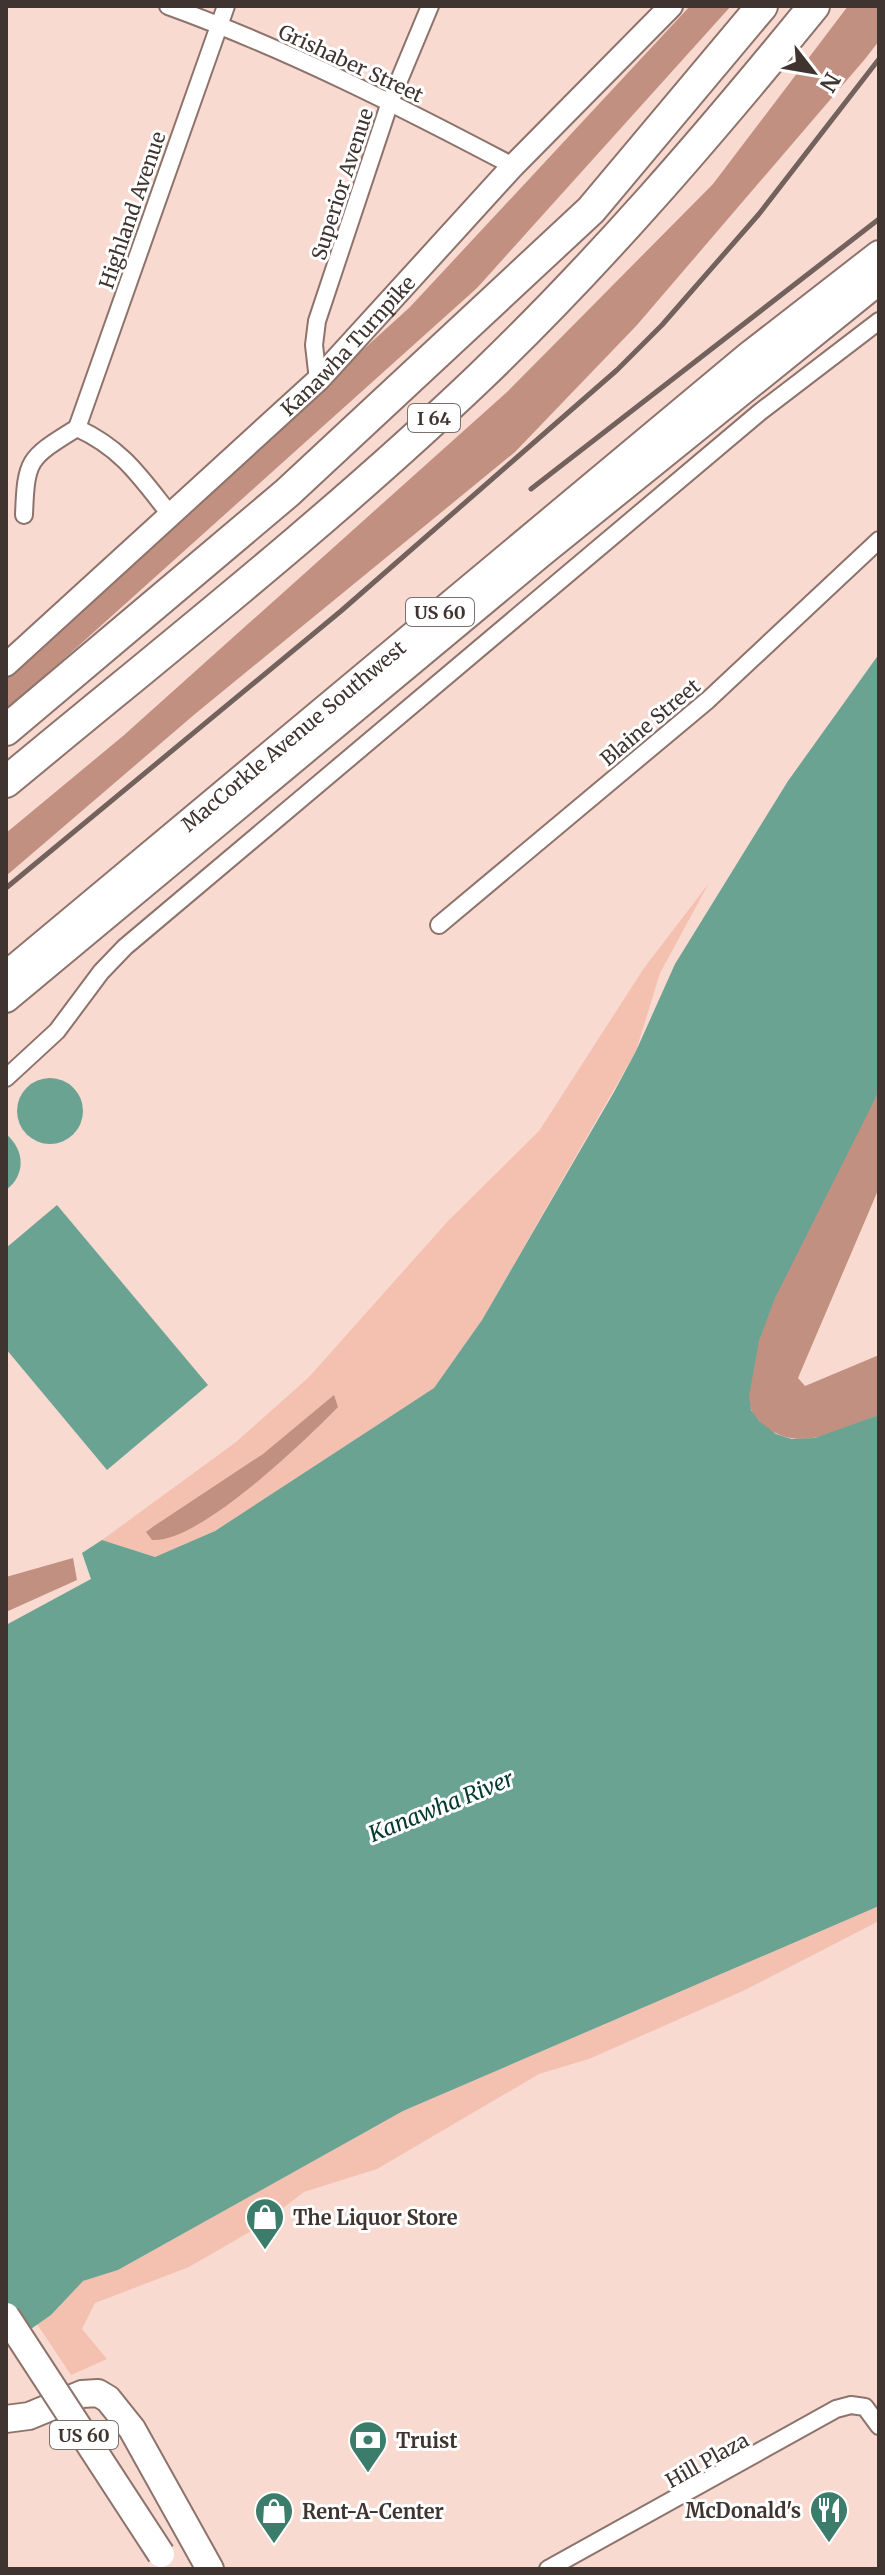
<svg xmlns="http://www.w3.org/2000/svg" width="885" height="2575" font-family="Merriweather,serif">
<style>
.green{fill:#f4c1b1}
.forest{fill:#c19080}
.water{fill:#6ba392}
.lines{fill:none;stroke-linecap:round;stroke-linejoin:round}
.minor-casing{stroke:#8d736b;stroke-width:20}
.secondary-casing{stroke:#8d736b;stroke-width:26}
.primary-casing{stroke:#8d736b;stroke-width:30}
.motorway-casing{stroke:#8d736b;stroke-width:34}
.minor{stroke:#fff;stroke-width:16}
.secondary{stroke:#fff;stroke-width:22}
.primary{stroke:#fff;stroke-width:26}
.motorway{stroke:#fff;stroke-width:30}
.rail{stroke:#72615c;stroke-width:5}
.primary-bridge-casing{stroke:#8d736b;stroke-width:30;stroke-linecap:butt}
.primary-bridge{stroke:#fff;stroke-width:26}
.labels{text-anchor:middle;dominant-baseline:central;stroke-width:6;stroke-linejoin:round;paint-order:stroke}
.shield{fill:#fff;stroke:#79716e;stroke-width:2}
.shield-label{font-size:18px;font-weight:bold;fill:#3f3430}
.street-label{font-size:20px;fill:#3f3430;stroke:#fff}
.poi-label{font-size:20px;font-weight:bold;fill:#3f3430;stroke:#fff;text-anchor:start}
.water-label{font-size:22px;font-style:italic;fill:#04392e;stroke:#fff}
</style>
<rect width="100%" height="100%" fill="#f8dad1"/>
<g class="green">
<polygon points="709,883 660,973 636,1051 482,1320 434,1388 215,1531 155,1557 102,1540 236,1442 309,1377 448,1221 539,1131 644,968"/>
<polygon points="879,1906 879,1921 745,1990 589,2059 539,2074 377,2169 304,2192 258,2227 189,2267 95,2303 82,2329 107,2359 71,2375 37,2324 51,2315 82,2281 118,2270 403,2111"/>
</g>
<g class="forest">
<polygon points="690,6 731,6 477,288 6,711 6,674 410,307"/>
<polygon points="848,6 879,6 879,41 865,59 637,325 515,452 195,714 6,876 6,833 123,736 507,392 713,184"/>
<path d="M879,1091V1188L798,1378L805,1386L879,1355V1415C853,1425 820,1443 791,1438C775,1436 754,1422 750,1406C736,1342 846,1153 879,1091Z"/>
<path d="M334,1395L338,1407C305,1441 198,1544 152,1540L146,1532L154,1526L263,1454Z"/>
<polygon points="73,1558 77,1580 6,1612 6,1577"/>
</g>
<g class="water">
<polygon points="879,654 879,1091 775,1298 759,1341 749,1396 751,1410 759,1421 776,1434 792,1439 815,1438 879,1415 879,1906 403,2111 118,2270 83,2281 51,2315 28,2331 6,2339 6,1625 91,1579 82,1553 102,1540 155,1557 215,1531 434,1388 482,1320 614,1092 636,1051 675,964 788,781"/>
<circle cx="50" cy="1111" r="33"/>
<path d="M6,1134C25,1150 26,1175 6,1190Z"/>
<polygon points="57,1205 208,1385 107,1470 6,1349 6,1248"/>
</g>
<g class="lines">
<g class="minor-casing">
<g id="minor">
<path d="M168,6C287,49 401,107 513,166"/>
<polyline points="318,380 314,345 317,321 390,102 430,6"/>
<polyline points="77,428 226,6"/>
<path d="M77,428C123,449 141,478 172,517"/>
<path d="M24,515C26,458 29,458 77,428"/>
<polyline points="439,925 708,700 879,540"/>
<polyline points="6,1078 57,1031 101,972 125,947 760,412 879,321"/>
<polyline points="548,2569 836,2409 851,2405 865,2407 879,2426"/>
</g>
</g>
<g class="secondary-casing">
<g id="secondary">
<path id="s1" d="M6,665L318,380L513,166L671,6"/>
</g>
</g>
<g class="primary-casing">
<g id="primary">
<path id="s2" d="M6,975L749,355L879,254"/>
<polyline points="6,999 542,553 879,281"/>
<polyline points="6,2419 29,2416 82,2394 98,2393 108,2399 132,2429 210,2569"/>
</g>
</g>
<g class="motorway-casing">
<g id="motorway">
<polyline points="6,730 287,493 591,210 762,6"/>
<path d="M6,782C165,650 329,521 479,378C600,262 708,136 814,6"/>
</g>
</g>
<use href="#minor" class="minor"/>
<use href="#secondary" class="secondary"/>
<use href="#primary" class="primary"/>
<use href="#motorway" class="motorway"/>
<g class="rail">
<polyline points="531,489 879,219"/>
<polyline points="6,888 341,611 617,370 662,325 759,214 879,59"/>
</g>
<g class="primary-bridge-casing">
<polyline id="primary-bridge" points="6,2316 161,2554"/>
</g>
<use href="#primary-bridge" class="primary-bridge"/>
</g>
<defs>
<g id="shop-pin" transform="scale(2)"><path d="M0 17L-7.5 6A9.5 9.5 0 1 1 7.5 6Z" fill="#3c7c6a" stroke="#fff"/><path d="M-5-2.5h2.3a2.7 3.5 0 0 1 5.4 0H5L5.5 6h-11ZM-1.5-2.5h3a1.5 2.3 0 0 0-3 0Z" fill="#fff"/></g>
<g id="bank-pin" transform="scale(2)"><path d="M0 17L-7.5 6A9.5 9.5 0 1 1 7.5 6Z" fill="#3c7c6a" stroke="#fff"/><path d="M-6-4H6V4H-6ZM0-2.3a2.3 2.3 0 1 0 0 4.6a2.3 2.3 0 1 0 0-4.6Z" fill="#fff"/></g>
<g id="restaurant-pin" transform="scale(2)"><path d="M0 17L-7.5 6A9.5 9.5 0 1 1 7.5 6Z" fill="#3c7c6a" stroke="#fff"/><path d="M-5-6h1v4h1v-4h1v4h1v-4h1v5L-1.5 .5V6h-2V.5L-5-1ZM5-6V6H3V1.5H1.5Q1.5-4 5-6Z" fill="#fff"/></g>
</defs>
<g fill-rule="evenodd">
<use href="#shop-pin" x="265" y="2217"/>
<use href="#bank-pin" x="368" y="2440"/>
<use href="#restaurant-pin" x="829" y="2510"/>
<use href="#shop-pin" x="274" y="2511"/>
</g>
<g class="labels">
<g class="shield">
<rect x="408" y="404" width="52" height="28" rx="6"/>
<rect x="406" y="598" width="68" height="28" rx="6"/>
<rect x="50" y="2421" width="68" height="28" rx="6"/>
</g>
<g class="shield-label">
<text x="434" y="418">I 64</text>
<text x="440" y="612">US 60</text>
<text x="84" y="2435">US 60</text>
</g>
<g class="street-label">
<text transform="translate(351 63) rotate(25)">Grishaber Street</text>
<text transform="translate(342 184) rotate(-72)">Superior Avenue</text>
<text transform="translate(132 210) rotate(-71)">Highland Avenue</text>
<text stroke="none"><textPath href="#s1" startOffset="468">Kanawha Turnpike</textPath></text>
<text transform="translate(650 722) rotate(-40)">Blaine Street</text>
<text stroke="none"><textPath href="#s2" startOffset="374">MacCorkle Avenue Southwest</textPath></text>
<text transform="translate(707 2460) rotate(-29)">Hill Plaza</text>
</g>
<g class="poi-label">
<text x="293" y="2217">The Liquor Store</text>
<text x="396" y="2440">Truist</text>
<text x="801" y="2510" text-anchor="end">McDonald's</text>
<text x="302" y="2511">Rent-A-Center</text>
</g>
<g class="water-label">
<text transform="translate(441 1806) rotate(-22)">Kanawha River</text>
</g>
</g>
<rect width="885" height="2575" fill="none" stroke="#3f3430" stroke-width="16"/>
<g transform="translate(813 72) rotate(121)" stroke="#ffffff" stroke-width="6" paint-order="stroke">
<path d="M0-6L14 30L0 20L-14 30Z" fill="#3f3430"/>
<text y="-12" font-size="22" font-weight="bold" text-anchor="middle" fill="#3f3430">N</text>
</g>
</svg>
